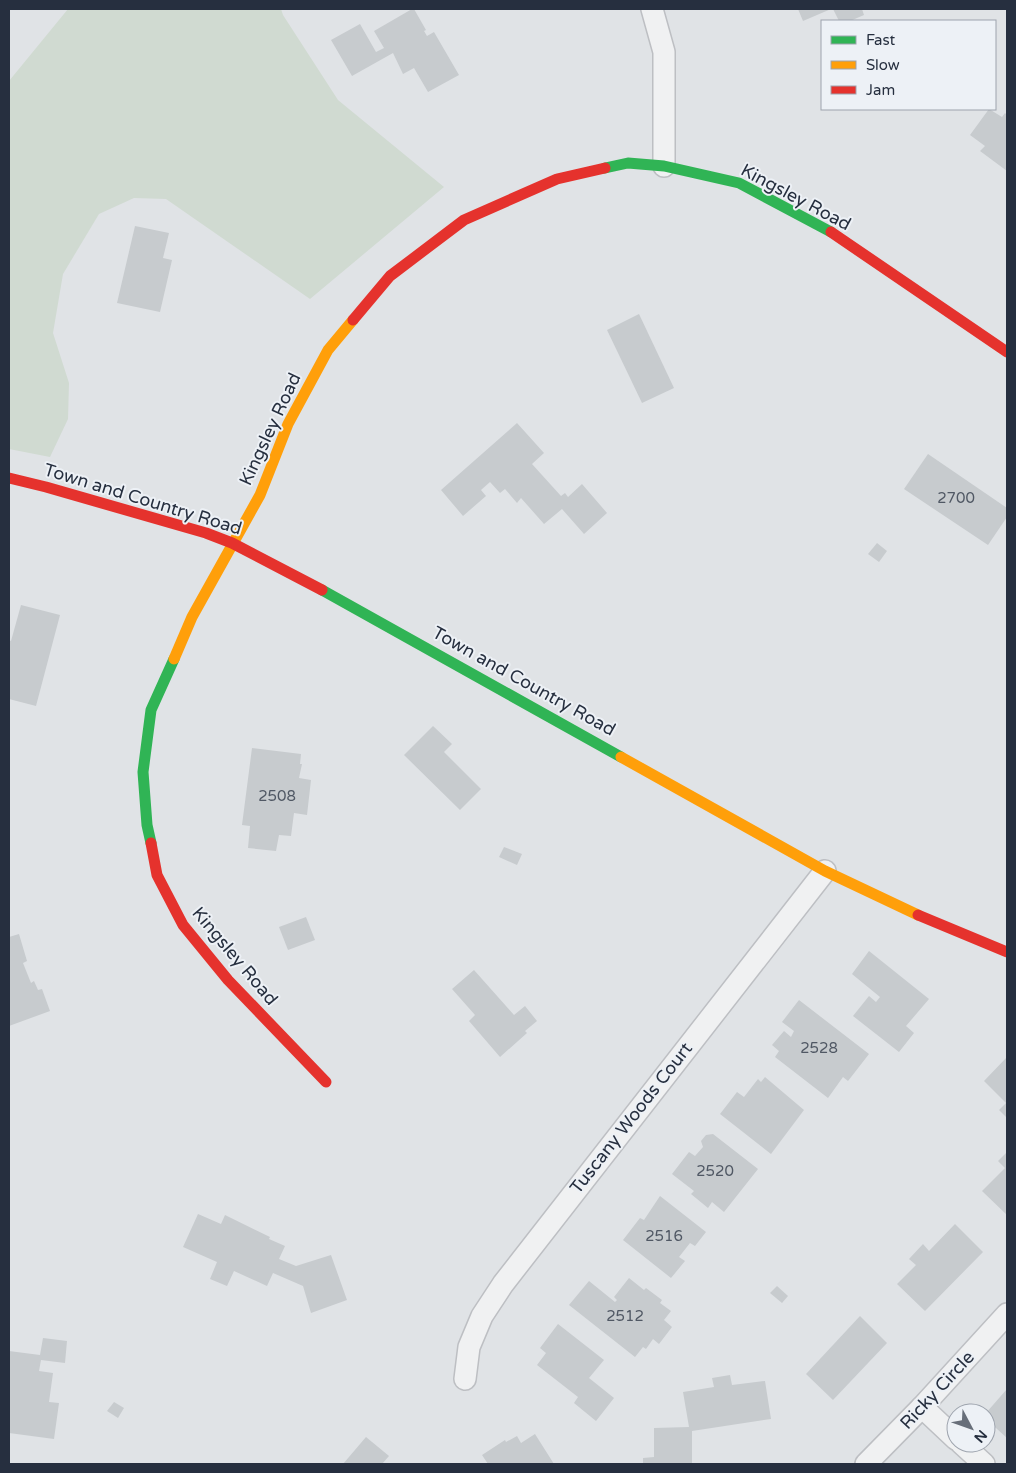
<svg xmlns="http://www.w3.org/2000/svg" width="1016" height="1473" font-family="'Varela Round',sans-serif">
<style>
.green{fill:#d0dad1}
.building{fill:#c7cbce}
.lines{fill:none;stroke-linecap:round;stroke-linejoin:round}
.street-casing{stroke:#bdbfc3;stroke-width:24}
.street{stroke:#f0f1f2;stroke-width:21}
.fast{stroke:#30b455;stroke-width:11}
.slow{stroke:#ff9f0a;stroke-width:11}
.jam{stroke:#e5322d;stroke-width:11}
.labels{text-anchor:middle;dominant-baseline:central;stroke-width:4;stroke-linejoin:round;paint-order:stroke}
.number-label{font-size:15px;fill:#505864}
.street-label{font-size:18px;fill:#262f3f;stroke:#edf1f6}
</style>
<rect width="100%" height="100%" fill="#e0e3e6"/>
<polygon class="green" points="68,9 281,9 283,15 338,100 444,187 310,299 166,199 134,198 99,214 63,274 53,333 69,383 68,419 50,457 9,449 9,81"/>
<g class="building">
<polygon points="412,9 414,9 426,30 424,31 427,36 434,32 459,75 428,92 414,68 403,74 393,53 352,76 331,40 360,24 376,52 384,48 374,31"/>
<polygon points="798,9 831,9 803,21"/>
<polygon points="833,9 862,9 864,15 850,21 839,21"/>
<polygon points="989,109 1002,117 1005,113 1007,115 1007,171 980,151 985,146 970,135"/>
<polygon points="135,226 169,233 163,258 172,260 160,312 117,303"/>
<polygon points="639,314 674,388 642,403 607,330"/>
<polygon points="517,423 544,453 532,464 561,496 565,493 568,497 582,484 607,513 584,534 562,509 544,524 521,498 517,503 505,489 500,493 490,482 481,490 486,496 463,516 441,490"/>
<polygon points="928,454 1007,508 1007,517 988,545 904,489"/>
<polygon points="877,543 887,551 879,562 868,554"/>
<polygon points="21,605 60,615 36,706 9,699 9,640 11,641"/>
<polygon points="433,726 452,744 444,752 481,789 460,810 404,755"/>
<polygon points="252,748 301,754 300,764 302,764 299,778 311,780 307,815 294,813 291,836 279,835 276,851 248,848 250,826 242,825"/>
<polygon points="504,847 522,854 517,865 499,857"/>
<polygon points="306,917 315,940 288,950 279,927"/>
<polygon points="19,934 27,961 23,963 31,983 34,981 38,990 42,989 50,1011 9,1026 9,937"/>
<polygon points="869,951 929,999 906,1026 914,1033 899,1052 853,1016 869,996 876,1002 880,997 852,974"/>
<polygon points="474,970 514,1015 525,1006 537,1021 525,1031 527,1033 500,1057 469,1021 475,1015 452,989"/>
<polygon points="799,1000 869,1054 848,1081 843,1077 828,1098 775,1057 779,1051 772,1045 784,1031 791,1037 794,1031 782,1022"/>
<polygon points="1007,1057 1007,1118 999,1110 1006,1103 984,1081"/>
<polygon points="765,1077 804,1110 771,1154 720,1114 737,1092 744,1097 758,1079 761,1082"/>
<polygon points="713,1134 758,1169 724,1212 712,1202 708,1208 691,1194 694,1191 672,1174 689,1152 695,1156 703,1147 701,1141 706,1135"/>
<polygon points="1007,1152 1007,1215 982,1191 1005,1168 998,1161"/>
<polygon points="660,1196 706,1232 695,1246 690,1243 679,1257 685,1261 671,1278 623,1240 640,1218 644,1220"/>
<polygon points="198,1214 221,1224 225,1215 270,1237 269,1239 285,1246 279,1259 296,1266 331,1255 347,1300 311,1313 303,1286 273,1273 267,1286 234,1271 227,1286 210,1279 217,1262 183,1247"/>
<polygon points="955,1224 983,1252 925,1311 897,1284 916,1265 909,1259 923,1244 929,1251"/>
<polygon points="629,1278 644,1290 646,1288 662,1300 660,1303 671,1311 664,1320 672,1327 659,1344 653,1339 646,1349 643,1347 635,1357 569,1305 589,1281 615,1302 617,1300 614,1297"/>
<polygon points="777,1286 788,1296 782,1303 770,1293"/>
<polygon points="860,1316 887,1343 833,1400 806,1374"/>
<polygon points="558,1324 604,1360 589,1378 614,1398 596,1421 574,1403 578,1397 537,1365 546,1353 540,1348"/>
<polygon points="43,1338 67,1341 65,1363 41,1360 39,1371 53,1373 49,1402 59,1403 54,1439 9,1433 9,1351 40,1355"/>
<polygon points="730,1375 732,1385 765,1381 771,1419 692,1431 692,1464 643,1464 643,1458 654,1457 654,1428 689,1427 683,1392 714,1387 712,1378"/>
<polygon points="1007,1389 1007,1438 986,1419 986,1413"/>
<polygon points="114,1402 124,1408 118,1418 107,1411"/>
<polygon points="535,1434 554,1464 488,1464 482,1455 505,1440 506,1442 517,1436 521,1443"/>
<polygon points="366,1437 389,1456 382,1464 343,1464"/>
</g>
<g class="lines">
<g class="street-casing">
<g id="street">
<polyline points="652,9 664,52 664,166"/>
<polyline points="465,1379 469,1347 482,1316 503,1284 825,871"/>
<polyline points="922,1407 956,1439"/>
<polyline points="961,1443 984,1464"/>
<polyline points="866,1464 922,1407 1007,1314"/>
</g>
</g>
<use href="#street" class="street"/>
<g class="fast">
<polyline points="605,168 628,163 664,166 739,183 831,232"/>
<polyline points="322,590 621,757"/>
<polyline points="151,843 147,825 143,772 151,710 174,659"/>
</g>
<g class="slow">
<polyline points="174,659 192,617 260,495 288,424 328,350 353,320"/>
<polyline points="621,757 825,871 918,915"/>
</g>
<g class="jam">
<polyline points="831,232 1007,352"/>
<polyline points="353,320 390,276 464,220 557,179 605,168"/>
<polyline points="9,478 46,487 206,533 232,543 322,590"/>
<polyline points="151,843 157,875 183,925 228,980 326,1082"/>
<polyline points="918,915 1007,952"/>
</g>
</g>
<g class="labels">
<g class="number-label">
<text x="956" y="498">2700</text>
<text x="277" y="796">2508</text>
<text x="819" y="1048">2528</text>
<text x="715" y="1171">2520</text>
<text x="664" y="1236">2516</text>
<text x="625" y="1316">2512</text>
</g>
<g class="street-label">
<text transform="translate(796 197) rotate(28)">Kingsley Road</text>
<text transform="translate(270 429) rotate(-65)">Kingsley Road</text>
<text transform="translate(143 499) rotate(17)">Town and Country Road</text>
<text transform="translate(524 681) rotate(29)">Town and Country Road</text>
<text transform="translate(235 956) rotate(50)">Kingsley Road</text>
<text transform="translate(631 1118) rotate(-52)">Tuscany Woods Court</text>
<text transform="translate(937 1390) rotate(-47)">Ricky Circle</text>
</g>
</g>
<rect width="1016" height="1473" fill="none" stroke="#262f3f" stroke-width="20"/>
<rect x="821" y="20" width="175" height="90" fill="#edf1f6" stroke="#9da3ad"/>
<rect x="831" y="36" width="25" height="8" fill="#30b455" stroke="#9da3ad"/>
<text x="866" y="45" font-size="15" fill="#262f3f">Fast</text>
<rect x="831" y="61" width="25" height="8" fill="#ff9f0a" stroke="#9da3ad"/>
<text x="866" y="70" font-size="15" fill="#262f3f">Slow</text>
<rect x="831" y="86" width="25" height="8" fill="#e5322d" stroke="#9da3ad"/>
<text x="866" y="95" font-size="15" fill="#262f3f">Jam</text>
<g transform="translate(971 1428) rotate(131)"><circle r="24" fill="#edf1f6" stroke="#9da3ad"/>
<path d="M0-4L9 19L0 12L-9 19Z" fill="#676e79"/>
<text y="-8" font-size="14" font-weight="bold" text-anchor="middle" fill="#262f3f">N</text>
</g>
</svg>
